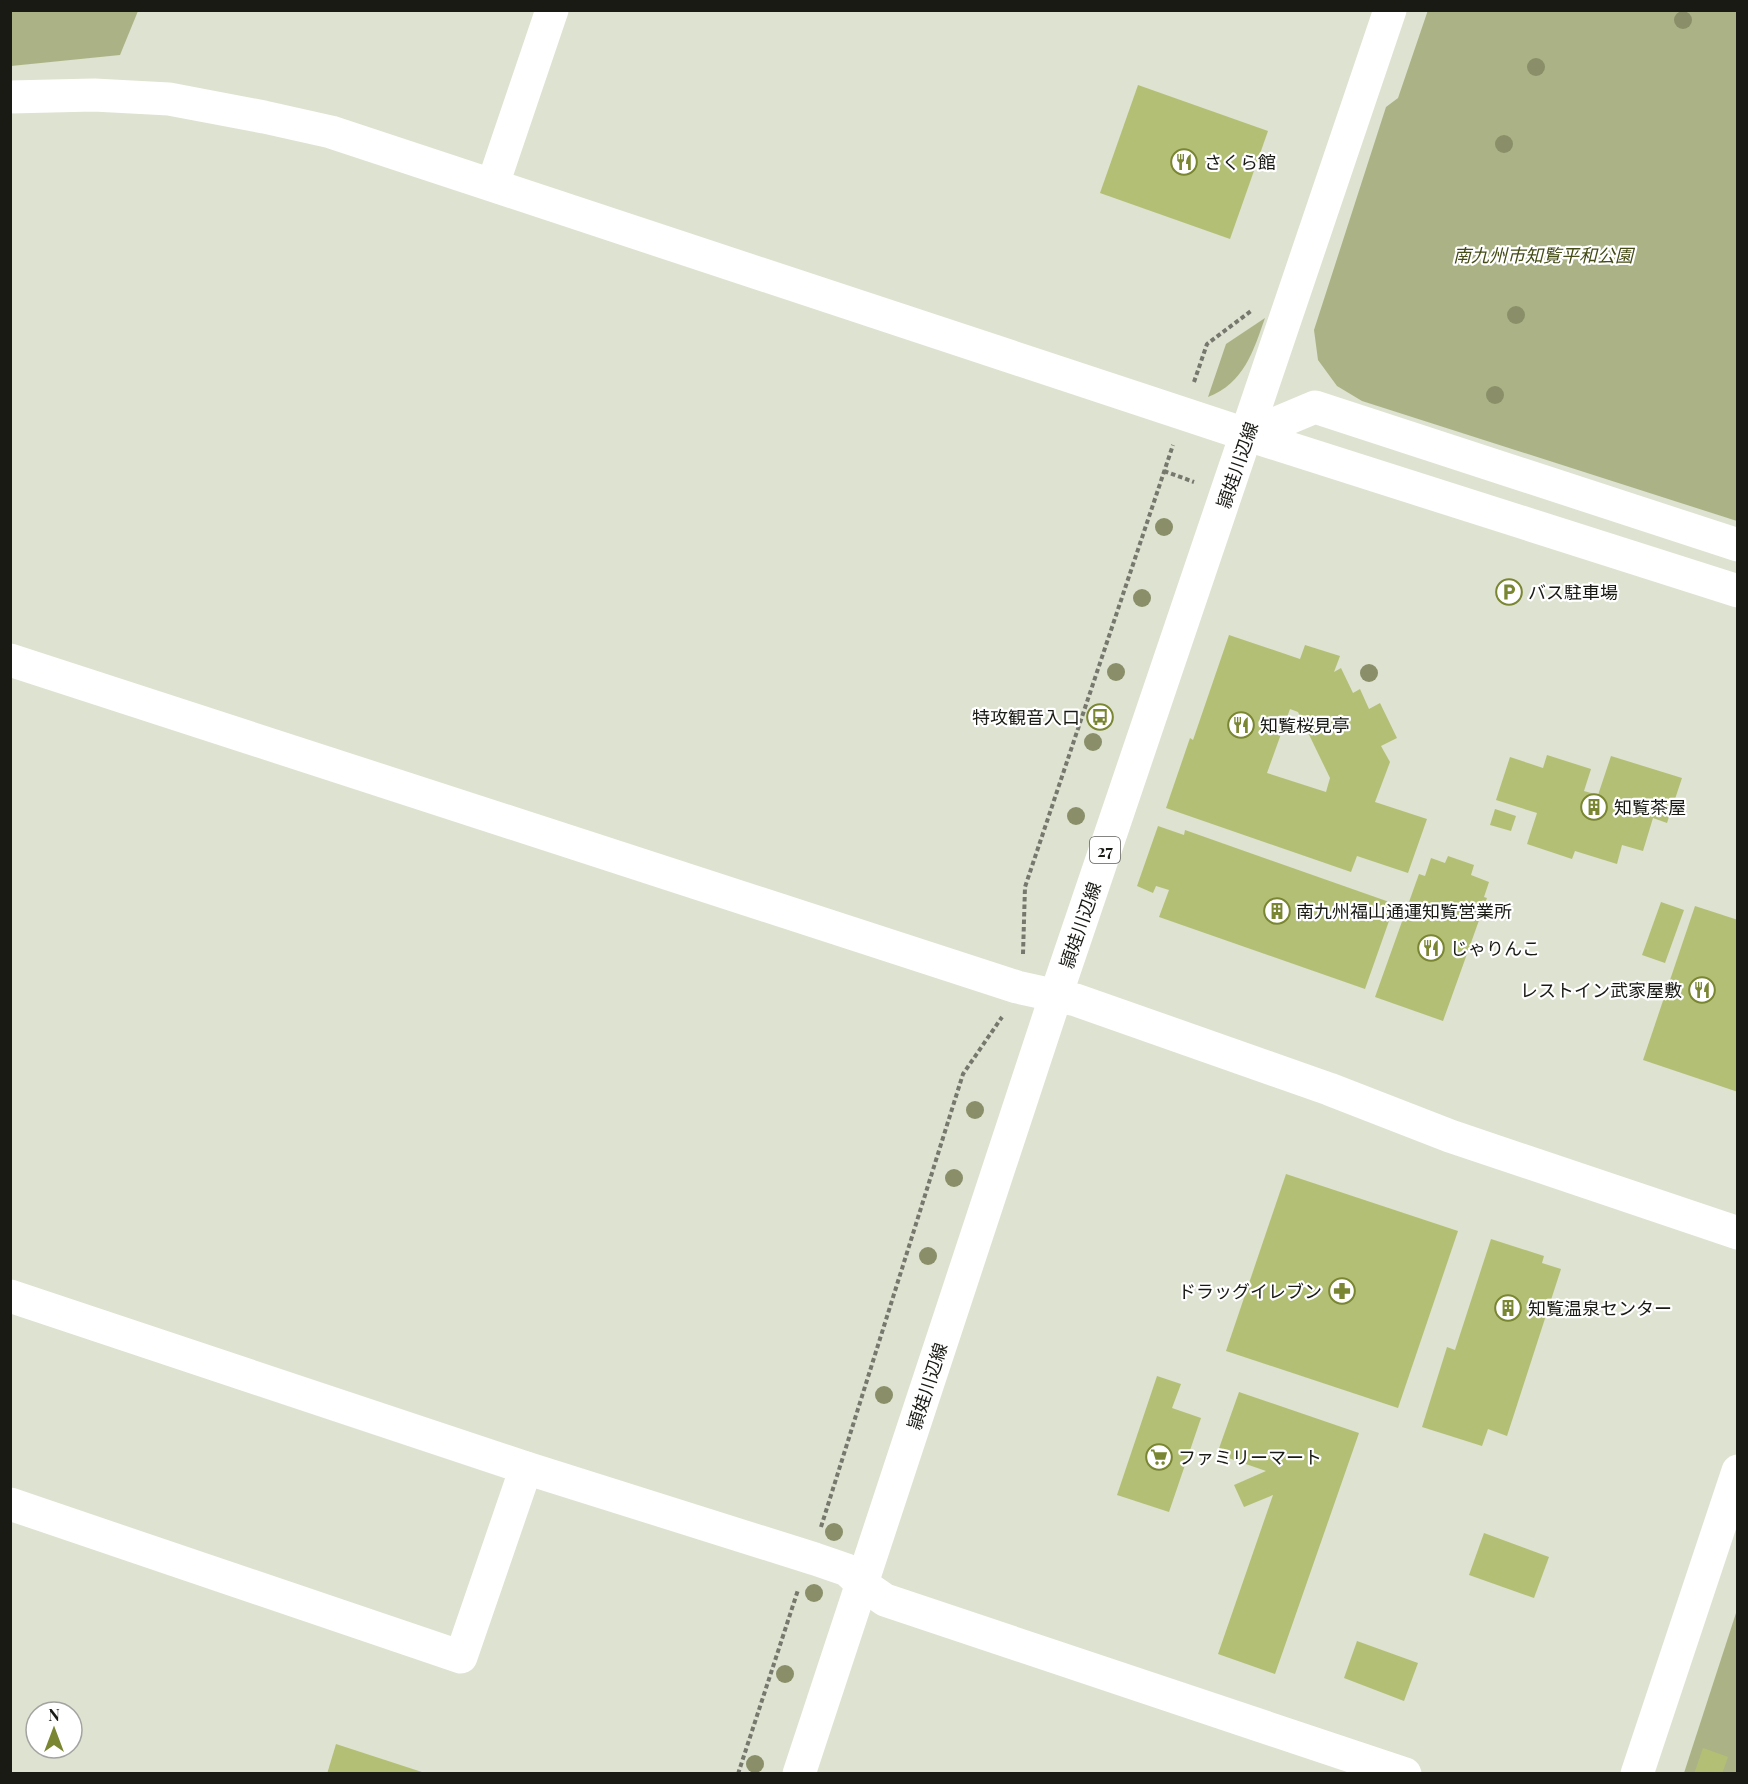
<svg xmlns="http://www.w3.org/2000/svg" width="1748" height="1784" font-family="'Playfair Display','Noto Sans JP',serif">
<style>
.green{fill:#abb386}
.building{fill:#b4bf76;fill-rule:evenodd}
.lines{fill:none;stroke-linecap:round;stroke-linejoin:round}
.path{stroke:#76786d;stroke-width:4;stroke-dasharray:4.5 3;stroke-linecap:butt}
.street{stroke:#fff;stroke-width:33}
.secondary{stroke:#fff;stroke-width:33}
.primary{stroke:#fff;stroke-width:33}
.tree{fill:#8a8f69}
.labels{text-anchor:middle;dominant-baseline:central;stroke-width:4.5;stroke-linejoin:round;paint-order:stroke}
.shield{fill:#fff;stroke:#5e5f5a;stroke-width:1.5}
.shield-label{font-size:16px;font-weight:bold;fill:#191a14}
.poi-label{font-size:18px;fill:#191a14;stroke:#fff;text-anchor:start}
.park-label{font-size:18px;font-style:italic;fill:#454b15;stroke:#fff}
.street-label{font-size:18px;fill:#191a14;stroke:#fff}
</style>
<rect width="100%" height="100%" fill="#dee2d0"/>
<g class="green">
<polygon points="11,10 138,10 138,11 120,55 11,66"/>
<polygon points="1428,10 1737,11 1737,521 1362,401 1337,386 1318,360 1314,330 1386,107 1398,98"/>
<path d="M1265,318C1253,352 1244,383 1208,397L1226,344Z"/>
<polygon points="1737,1610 1737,1773 1684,1773"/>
</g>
<g class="building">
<polygon points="1138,85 1268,131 1230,239 1100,193"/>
<path d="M1229,635L1300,659L1305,645L1340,656L1334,672L1341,668L1353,693L1360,689L1369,709L1380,703L1397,738L1381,746L1390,762L1375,802L1427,819L1408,873L1357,856L1351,872L1166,808L1190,738L1193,740ZM1290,709L1298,712L1330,778L1326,792L1267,773Z"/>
<polygon points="1547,755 1591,769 1584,791 1598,795 1611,756 1682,778 1667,823 1653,818 1643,851 1622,845 1617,864 1575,851 1572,859 1527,844 1537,813 1496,800 1510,757 1543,768"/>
<polygon points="1495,809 1516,816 1511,831 1490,825"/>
<polygon points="1158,826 1184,835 1185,830 1395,904 1365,989 1159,917 1169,890 1156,886 1153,893 1137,886"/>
<polygon points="1448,856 1474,865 1471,875 1489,882 1484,897 1487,898 1443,1021 1375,997 1419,874 1425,876 1431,858 1445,863"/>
<polygon points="1661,902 1684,910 1665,963 1642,955"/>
<polygon points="1695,906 1738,920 1738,1092 1643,1060"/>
<polygon points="1286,1174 1458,1231 1398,1408 1226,1351"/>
<polygon points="1491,1239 1544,1256 1542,1263 1561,1269 1507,1436 1488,1429 1482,1446 1422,1427 1447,1347 1455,1350"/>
<polygon points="1157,1376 1181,1384 1172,1408 1201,1418 1169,1512 1117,1495"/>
<polygon points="1239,1392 1359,1433 1275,1674 1218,1654 1273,1495 1244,1507 1234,1485 1266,1471 1217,1454"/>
<polygon points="1484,1533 1549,1557 1534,1598 1469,1575"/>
<polygon points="1357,1641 1418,1663 1404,1701 1344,1678"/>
<polygon points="336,1744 425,1773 425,1774 327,1774"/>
<polygon points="1703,1748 1728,1757 1722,1774 1694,1774"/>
</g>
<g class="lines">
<g class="path">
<polyline points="1194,382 1207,344 1251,311"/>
<polyline points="1164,471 1194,482"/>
<polyline points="1023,954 1025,887 1173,445"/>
<polyline points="821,1527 963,1074 1002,1017"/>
<polyline points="738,1774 798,1590"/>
</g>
<g class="street">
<polyline points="493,184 552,10"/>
<polyline points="1248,435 1315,407 1738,545"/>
<polyline points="1248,435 1738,591"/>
<polyline points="10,660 1017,987 1076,1000 1329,1089 1450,1136 1738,1233"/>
<polyline points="10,1296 526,1468 815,1559 847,1570 862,1584"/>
<polyline points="10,1504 461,1657 526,1468"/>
</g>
<g class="secondary">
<polyline points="10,97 94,95 169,99 264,117 331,132 1248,435"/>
<polyline points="862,1584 885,1600 1405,1774"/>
<polyline points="1637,1774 1738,1471"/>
</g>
<polyline class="primary" points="799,1774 1056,995 1390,10"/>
</g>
<g class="tree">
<circle cx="1683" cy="20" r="9"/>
<circle cx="1536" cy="67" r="9"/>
<circle cx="1504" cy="144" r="9"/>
<circle cx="1516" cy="315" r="9"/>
<circle cx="1495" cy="395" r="9"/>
<circle cx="1164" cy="527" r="9"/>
<circle cx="1142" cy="598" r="9"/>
<circle cx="1116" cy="672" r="9"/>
<circle cx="1369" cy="673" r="9"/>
<circle cx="1093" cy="742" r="9"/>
<circle cx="1076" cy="816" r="9"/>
<circle cx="975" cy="1110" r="9"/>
<circle cx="954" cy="1178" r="9"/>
<circle cx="928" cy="1256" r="9"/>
<circle cx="884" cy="1395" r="9"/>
<circle cx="834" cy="1532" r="9"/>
<circle cx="814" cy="1593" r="9"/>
<circle cx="785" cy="1674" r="9"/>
<circle cx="755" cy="1764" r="9"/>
</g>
<defs>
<g id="restaurant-ring" transform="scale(1.35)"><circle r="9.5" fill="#fff" stroke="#7b8632" stroke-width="1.5"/><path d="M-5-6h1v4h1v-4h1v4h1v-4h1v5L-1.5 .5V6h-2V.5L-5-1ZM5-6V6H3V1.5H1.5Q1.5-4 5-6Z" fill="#7b8632"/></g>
<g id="parking-ring" transform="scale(1.35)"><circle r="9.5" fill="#fff" stroke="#7b8632" stroke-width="1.5"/><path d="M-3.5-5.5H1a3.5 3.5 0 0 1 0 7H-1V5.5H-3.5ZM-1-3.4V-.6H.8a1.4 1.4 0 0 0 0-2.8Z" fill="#7b8632"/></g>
<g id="bus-ring" transform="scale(1.35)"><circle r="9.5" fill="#fff" stroke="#7b8632" stroke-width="1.5"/><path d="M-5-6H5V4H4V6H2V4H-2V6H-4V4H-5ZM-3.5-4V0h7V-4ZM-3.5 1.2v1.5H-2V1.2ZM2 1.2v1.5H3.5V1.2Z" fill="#7b8632"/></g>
<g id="building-ring" transform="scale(1.35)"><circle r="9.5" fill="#fff" stroke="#7b8632" stroke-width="1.5"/><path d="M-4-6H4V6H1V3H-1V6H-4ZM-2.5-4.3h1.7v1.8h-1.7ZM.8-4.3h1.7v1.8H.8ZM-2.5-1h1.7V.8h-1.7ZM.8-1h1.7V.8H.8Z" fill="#7b8632"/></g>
<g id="pharmacy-ring" transform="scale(1.35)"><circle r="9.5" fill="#fff" stroke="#7b8632" stroke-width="1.5"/><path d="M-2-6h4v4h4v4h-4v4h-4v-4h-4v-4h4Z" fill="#7b8632"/></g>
<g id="supermarket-ring" transform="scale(1.35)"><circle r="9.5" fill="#fff" stroke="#7b8632" stroke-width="1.5"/><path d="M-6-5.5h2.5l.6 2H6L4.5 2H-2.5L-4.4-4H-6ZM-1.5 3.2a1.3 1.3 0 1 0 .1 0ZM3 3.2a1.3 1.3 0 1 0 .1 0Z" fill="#7b8632"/></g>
</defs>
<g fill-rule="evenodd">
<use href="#restaurant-ring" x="1184" y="162"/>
<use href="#parking-ring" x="1509" y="592"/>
<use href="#bus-ring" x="1100" y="717"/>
<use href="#restaurant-ring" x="1241" y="725"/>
<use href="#building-ring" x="1594" y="807"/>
<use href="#building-ring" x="1277" y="911"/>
<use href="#restaurant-ring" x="1431" y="948"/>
<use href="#restaurant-ring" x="1702" y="990"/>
<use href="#pharmacy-ring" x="1342" y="1291"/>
<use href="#building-ring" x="1508" y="1308"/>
<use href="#supermarket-ring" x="1159" y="1457"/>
</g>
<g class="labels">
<rect class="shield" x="1090" y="837" width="30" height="26" rx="4.5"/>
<g class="shield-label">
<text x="1105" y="850">27</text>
</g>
<g class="poi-label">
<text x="1204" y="162">さくら館</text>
<text x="1528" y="592">バス駐車場</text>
<text x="1080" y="717" text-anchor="end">特攻観音入口</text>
<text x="1260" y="725">知覧桜見亭</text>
<text x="1614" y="807">知覧茶屋</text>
<text x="1296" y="911">南九州福山通運知覧営業所</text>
<text x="1450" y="948">じゃりんこ</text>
<text x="1682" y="990" text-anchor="end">レストイン武家屋敷</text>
<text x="1322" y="1291" text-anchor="end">ドラッグイレブン</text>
<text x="1528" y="1308">知覧温泉センター</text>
<text x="1178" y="1457">ファミリーマート</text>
</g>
<g class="park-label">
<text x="1543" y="255">南九州市知覧平和公園</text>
</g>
<g class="street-label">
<text transform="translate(1237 465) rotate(-71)">頴娃川辺線</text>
<text transform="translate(1080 925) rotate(-71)">頴娃川辺線</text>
<text transform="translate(927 1386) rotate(-72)">頴娃川辺線</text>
</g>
</g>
<rect width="1748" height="1784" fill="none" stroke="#191a14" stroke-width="24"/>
<g transform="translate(54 1730)"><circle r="28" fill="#ffffff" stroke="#a3a3a1" stroke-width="1.5"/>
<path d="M0-4.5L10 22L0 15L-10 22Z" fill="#7b8632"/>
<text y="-9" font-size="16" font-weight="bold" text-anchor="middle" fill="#191a14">N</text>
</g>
</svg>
